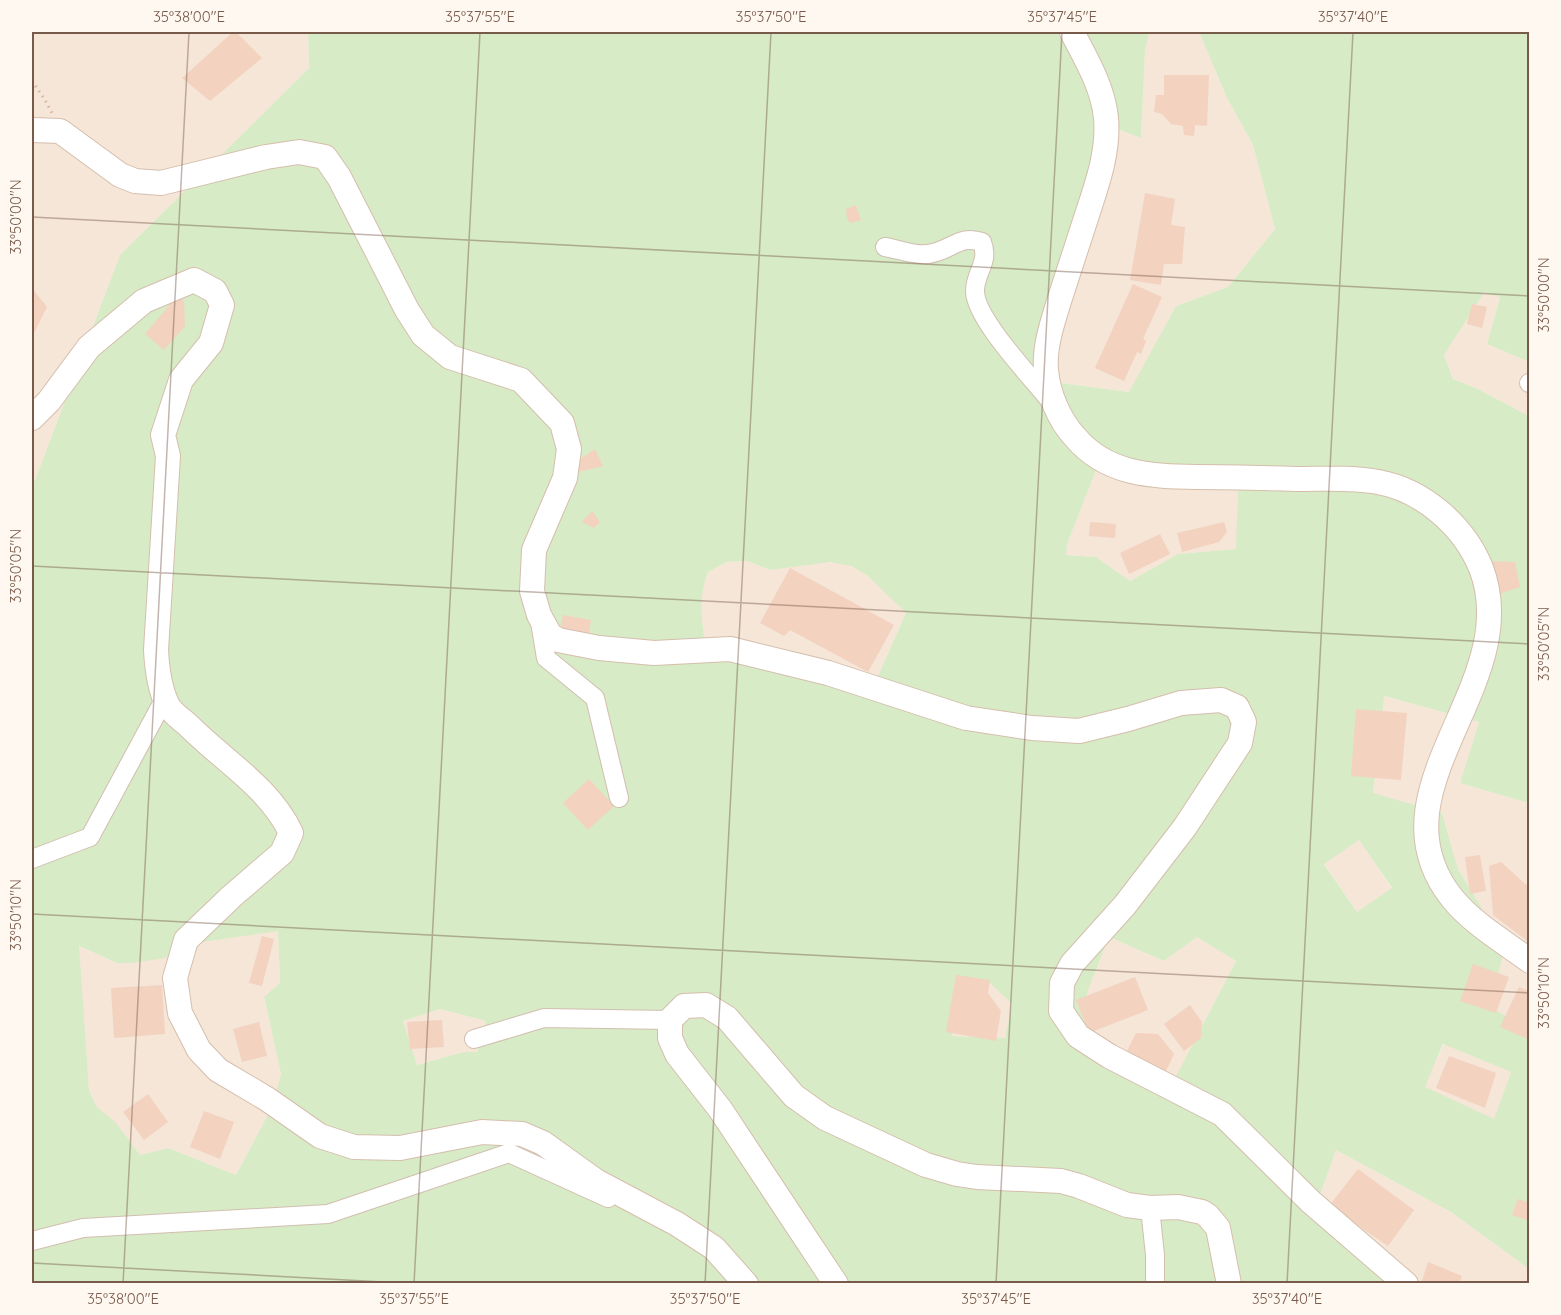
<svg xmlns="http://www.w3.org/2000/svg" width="1561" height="1315" font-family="Quicksand,sans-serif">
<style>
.residential{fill:#f5e6d7}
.green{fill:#d7ebc6;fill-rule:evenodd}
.building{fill:#f3d2c0}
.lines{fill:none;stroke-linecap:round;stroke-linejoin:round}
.street-casing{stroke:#d2beb0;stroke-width:20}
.secondary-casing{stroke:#d5bead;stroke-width:26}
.path{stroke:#d8b5a2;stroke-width:3;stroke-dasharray:1.5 4.5;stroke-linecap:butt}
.street{stroke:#fff;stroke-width:18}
.secondary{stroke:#fff;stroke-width:24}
.ticks{fill:none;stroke:#785a4b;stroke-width:1.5;stroke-opacity:0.45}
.neatline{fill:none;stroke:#785a4b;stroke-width:2}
.ticks-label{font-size:15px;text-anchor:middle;fill:#785a4b}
</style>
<rect width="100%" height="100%" fill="#fdf4e9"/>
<g class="residential">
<polygon points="32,32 308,32 309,68 120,255 32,488"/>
<polygon points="1149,32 1199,32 1227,98 1253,145 1275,229 1228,287 1176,306 1130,392 1053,382 1053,364 1112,127 1141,138 1145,52"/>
<polygon points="1484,293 1500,296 1487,344 1529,362 1529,416 1478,389 1453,379 1444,355"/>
<polygon points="1098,464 1137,484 1152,488 1167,489 1197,487 1238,487 1237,549 1178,554 1130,581 1096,557 1065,555 1067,544"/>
<polygon points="747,561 770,570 818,562 842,563 860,570 876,583 906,613 874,685 706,650 700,608 702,590 708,572 727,562"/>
<polygon points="1383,696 1479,722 1460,783 1529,803 1529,1030 1491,1007 1505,946 1458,869 1442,813 1373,794"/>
<polygon points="1359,840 1392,889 1357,912 1324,863"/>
<polygon points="278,930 280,983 264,998 281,1074 272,1107 236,1175 168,1148 140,1155 116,1124 97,1107 89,1090 78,946 117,963 133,963 164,957 196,943"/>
<polygon points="1109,937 1164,961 1197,937 1236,961 1170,1089 1110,1052 1091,1030 1086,1000 1088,990"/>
<polygon points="955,979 988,981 1012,1004 1005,1038 951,1036"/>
<polygon points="440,1009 486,1021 477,1052 463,1052 417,1065 403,1021"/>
<polygon points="1444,1044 1511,1072 1494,1120 1424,1087"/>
<polygon points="1336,1150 1451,1212 1529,1269 1529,1283 1412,1283 1315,1209"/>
</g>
<path class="green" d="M308,32H1149L1145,52L1141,138L1112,127L1063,312L1053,382L1129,392L1176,306L1228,287L1275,229L1253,145L1227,98L1199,32H1529V362L1487,344L1500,297L1484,293L1444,355L1453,379L1478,389L1529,416V803L1460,783L1479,722L1384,696L1373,793L1442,813L1458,869L1505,946L1491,1007L1529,1030V1269L1451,1212L1336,1150L1315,1209L1412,1283H32V488L120,255L309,68ZM1098,465L1137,484L1152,488L1167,489L1197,487L1238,488L1236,549L1178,554L1130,581L1096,557L1066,555L1067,544ZM747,561L770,570L830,562L851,566L868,576L906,613L874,685L706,650C702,619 697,602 708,572L727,562ZM1359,840L1392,888L1357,912L1324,864ZM278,931L280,983L264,997L281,1074L272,1107L236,1175L168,1148L140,1155L116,1123L97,1107L89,1090L79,946L117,963H133L164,958L196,943ZM1109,937L1164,961L1197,937L1236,961L1170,1088L1102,1046L1091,1030L1086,1000L1088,990ZM956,979L988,981L1012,1004L1005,1038L952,1036ZM440,1009L486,1021L477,1052H463L417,1065L403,1021ZM1443,1044L1511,1072L1494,1119L1425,1087Z"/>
<g class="building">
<polygon points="233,32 236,32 262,58 210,101 182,78"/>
<polygon points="1164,75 1209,75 1207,126 1195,125 1194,136 1184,135 1183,126 1171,124 1162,114 1154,112 1156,95 1164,95"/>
<polygon points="1145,193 1175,199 1171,225 1185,227 1182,264 1164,264 1161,285 1130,280"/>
<polygon points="856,205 861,220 850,223 847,218 846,209"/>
<polygon points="1133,284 1162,297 1143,339 1146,341 1141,354 1137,352 1124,381 1095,368"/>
<polygon points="32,288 47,307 32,337"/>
<polygon points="178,295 184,301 185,326 164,350 145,334"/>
<polygon points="1472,304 1487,307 1482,328 1467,324"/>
<polygon points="595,449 603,466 578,472 577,461"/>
<polygon points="592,511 600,522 594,528 582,522"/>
<polygon points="1090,522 1116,524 1115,538 1089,536"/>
<polygon points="1224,522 1227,532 1219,542 1182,552 1177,533"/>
<polygon points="1160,534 1170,554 1129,574 1120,553"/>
<polygon points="1488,561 1515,562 1520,587 1496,595"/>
<polygon points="790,568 894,625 868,672 790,630 784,636 760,623"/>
<polygon points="563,615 591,620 587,644 558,639"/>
<polygon points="1356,709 1407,713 1401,780 1351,776"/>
<polygon points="589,779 614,806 588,830 563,803"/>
<polygon points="1480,855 1486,891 1470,894 1465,857"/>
<polygon points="1501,862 1530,888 1530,943 1493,915 1489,866"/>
<polygon points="262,936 274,939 262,986 249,983"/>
<polygon points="1473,964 1509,977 1496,1013 1460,1001"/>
<polygon points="956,975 990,980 988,993 1001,1011 996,1041 946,1032"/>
<polygon points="1135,977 1148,1010 1089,1033 1076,1000"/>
<polygon points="162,985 165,1034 114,1038 111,988"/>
<polygon points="1519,987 1530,992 1530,1040 1500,1027"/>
<polygon points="1190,1005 1202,1022 1201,1038 1184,1051 1164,1024"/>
<polygon points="442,1020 444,1047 410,1049 407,1022"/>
<polygon points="259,1022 267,1056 242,1062 233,1029"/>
<polygon points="1136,1033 1158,1034 1174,1054 1165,1073 1125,1055"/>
<polygon points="1449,1056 1496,1073 1485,1108 1436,1088"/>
<polygon points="148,1094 168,1122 144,1140 123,1112"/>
<polygon points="204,1111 234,1122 220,1159 190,1147"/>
<polygon points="1358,1169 1414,1210 1388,1246 1329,1206"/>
<polygon points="1518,1199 1530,1203 1530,1221 1512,1215"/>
<polygon points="1428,1262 1462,1276 1459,1284 1421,1284"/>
</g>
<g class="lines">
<g class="street-casing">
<g id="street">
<path d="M885,247C898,249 915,256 928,254C951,251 959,234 982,242C990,262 975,272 975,291C975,319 1033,379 1051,402"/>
<polyline points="1529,383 1530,383"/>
<polyline points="540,622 546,658 595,698 619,798"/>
<polyline points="32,859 90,837 165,698"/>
<polyline points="474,1039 544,1018 670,1020"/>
<polyline points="1150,1208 1155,1255 1155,1284"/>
<polyline points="32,1241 83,1228 328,1214 509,1153 608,1198"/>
</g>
</g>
<g class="secondary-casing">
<g id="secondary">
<path d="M1072,32C1086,59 1103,87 1106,118C1109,152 1097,184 1087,215C1078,243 1069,271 1060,298C1053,321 1044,346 1046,370C1048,393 1059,420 1075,437C1107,475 1151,476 1197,477C1231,477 1264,478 1297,479C1324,479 1352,477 1378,482C1423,490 1464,526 1481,568C1526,685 1366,790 1452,898C1472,923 1504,942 1530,961"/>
<polyline points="32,130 60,131 120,175 135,181 161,183 266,157 299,152 325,157 339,177 407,310 423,335 450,357 521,380 562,423 569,449 565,478 534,550 532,591 539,615 550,635 558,640 599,648 654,653 730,649 828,673 966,718 1032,728 1079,731 1128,719 1181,703 1221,700 1237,707 1244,722 1240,743 1185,827 1125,905 1072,964 1062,983 1061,1011 1078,1036 1109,1056 1222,1114 1311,1202 1406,1284"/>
<path d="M32,418L49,401L89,347L144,301L194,280L215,291L222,305L211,343L181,380L163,435L168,456L156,650C157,669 159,687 167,704C171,713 183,720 190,727C224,761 270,788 291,833L282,853L232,896L186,940L175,978L180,1013L199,1050L218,1070L267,1099L320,1136L354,1147L400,1148L482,1132L522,1134L543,1143L596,1181L677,1224L714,1248L746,1284"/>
<polyline points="836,1284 720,1109 677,1054 670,1038 670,1020 684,1006 706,1005 727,1018 794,1096 825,1118 926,1165 957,1174 977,1177 1061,1181 1079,1186 1127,1205 1150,1208 1178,1207 1202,1212 1208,1216 1218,1228 1229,1284"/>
</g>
</g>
<polyline class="path" points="32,81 45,100 52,113"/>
<use href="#street" class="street"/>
<use href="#secondary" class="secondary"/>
</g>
<path class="ticks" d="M32,217L1530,296M32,566L1530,644M32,914L1530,993M32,1263L420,1284M123,1284L189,32M414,1284L480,32M705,1284L771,32M996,1284L1062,32M1287,1284L1353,32"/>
<rect width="1561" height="1315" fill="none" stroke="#fff8f0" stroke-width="66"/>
<rect x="33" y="33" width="1495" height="1249" class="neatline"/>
<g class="ticks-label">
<text x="189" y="22">35°38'00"E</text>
<text x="480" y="22">35°37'55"E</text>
<text x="771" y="22">35°37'50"E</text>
<text x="1062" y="22">35°37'45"E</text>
<text x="1353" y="22">35°37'40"E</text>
<text transform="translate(16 217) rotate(-90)" y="5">33°50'00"N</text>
<text transform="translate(1544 295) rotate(-90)" y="5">33°50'00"N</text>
<text transform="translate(16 566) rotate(-90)" y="5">33°50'05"N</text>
<text transform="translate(1544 644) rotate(-90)" y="5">33°50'05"N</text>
<text transform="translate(16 915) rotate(-90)" y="5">33°50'10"N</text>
<text transform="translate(1544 993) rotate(-90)" y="5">33°50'10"N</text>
<text x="123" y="1304">35°38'00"E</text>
<text x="414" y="1304">35°37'55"E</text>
<text x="705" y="1304">35°37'50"E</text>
<text x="996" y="1304">35°37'45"E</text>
<text x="1287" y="1304">35°37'40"E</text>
</g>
</svg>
